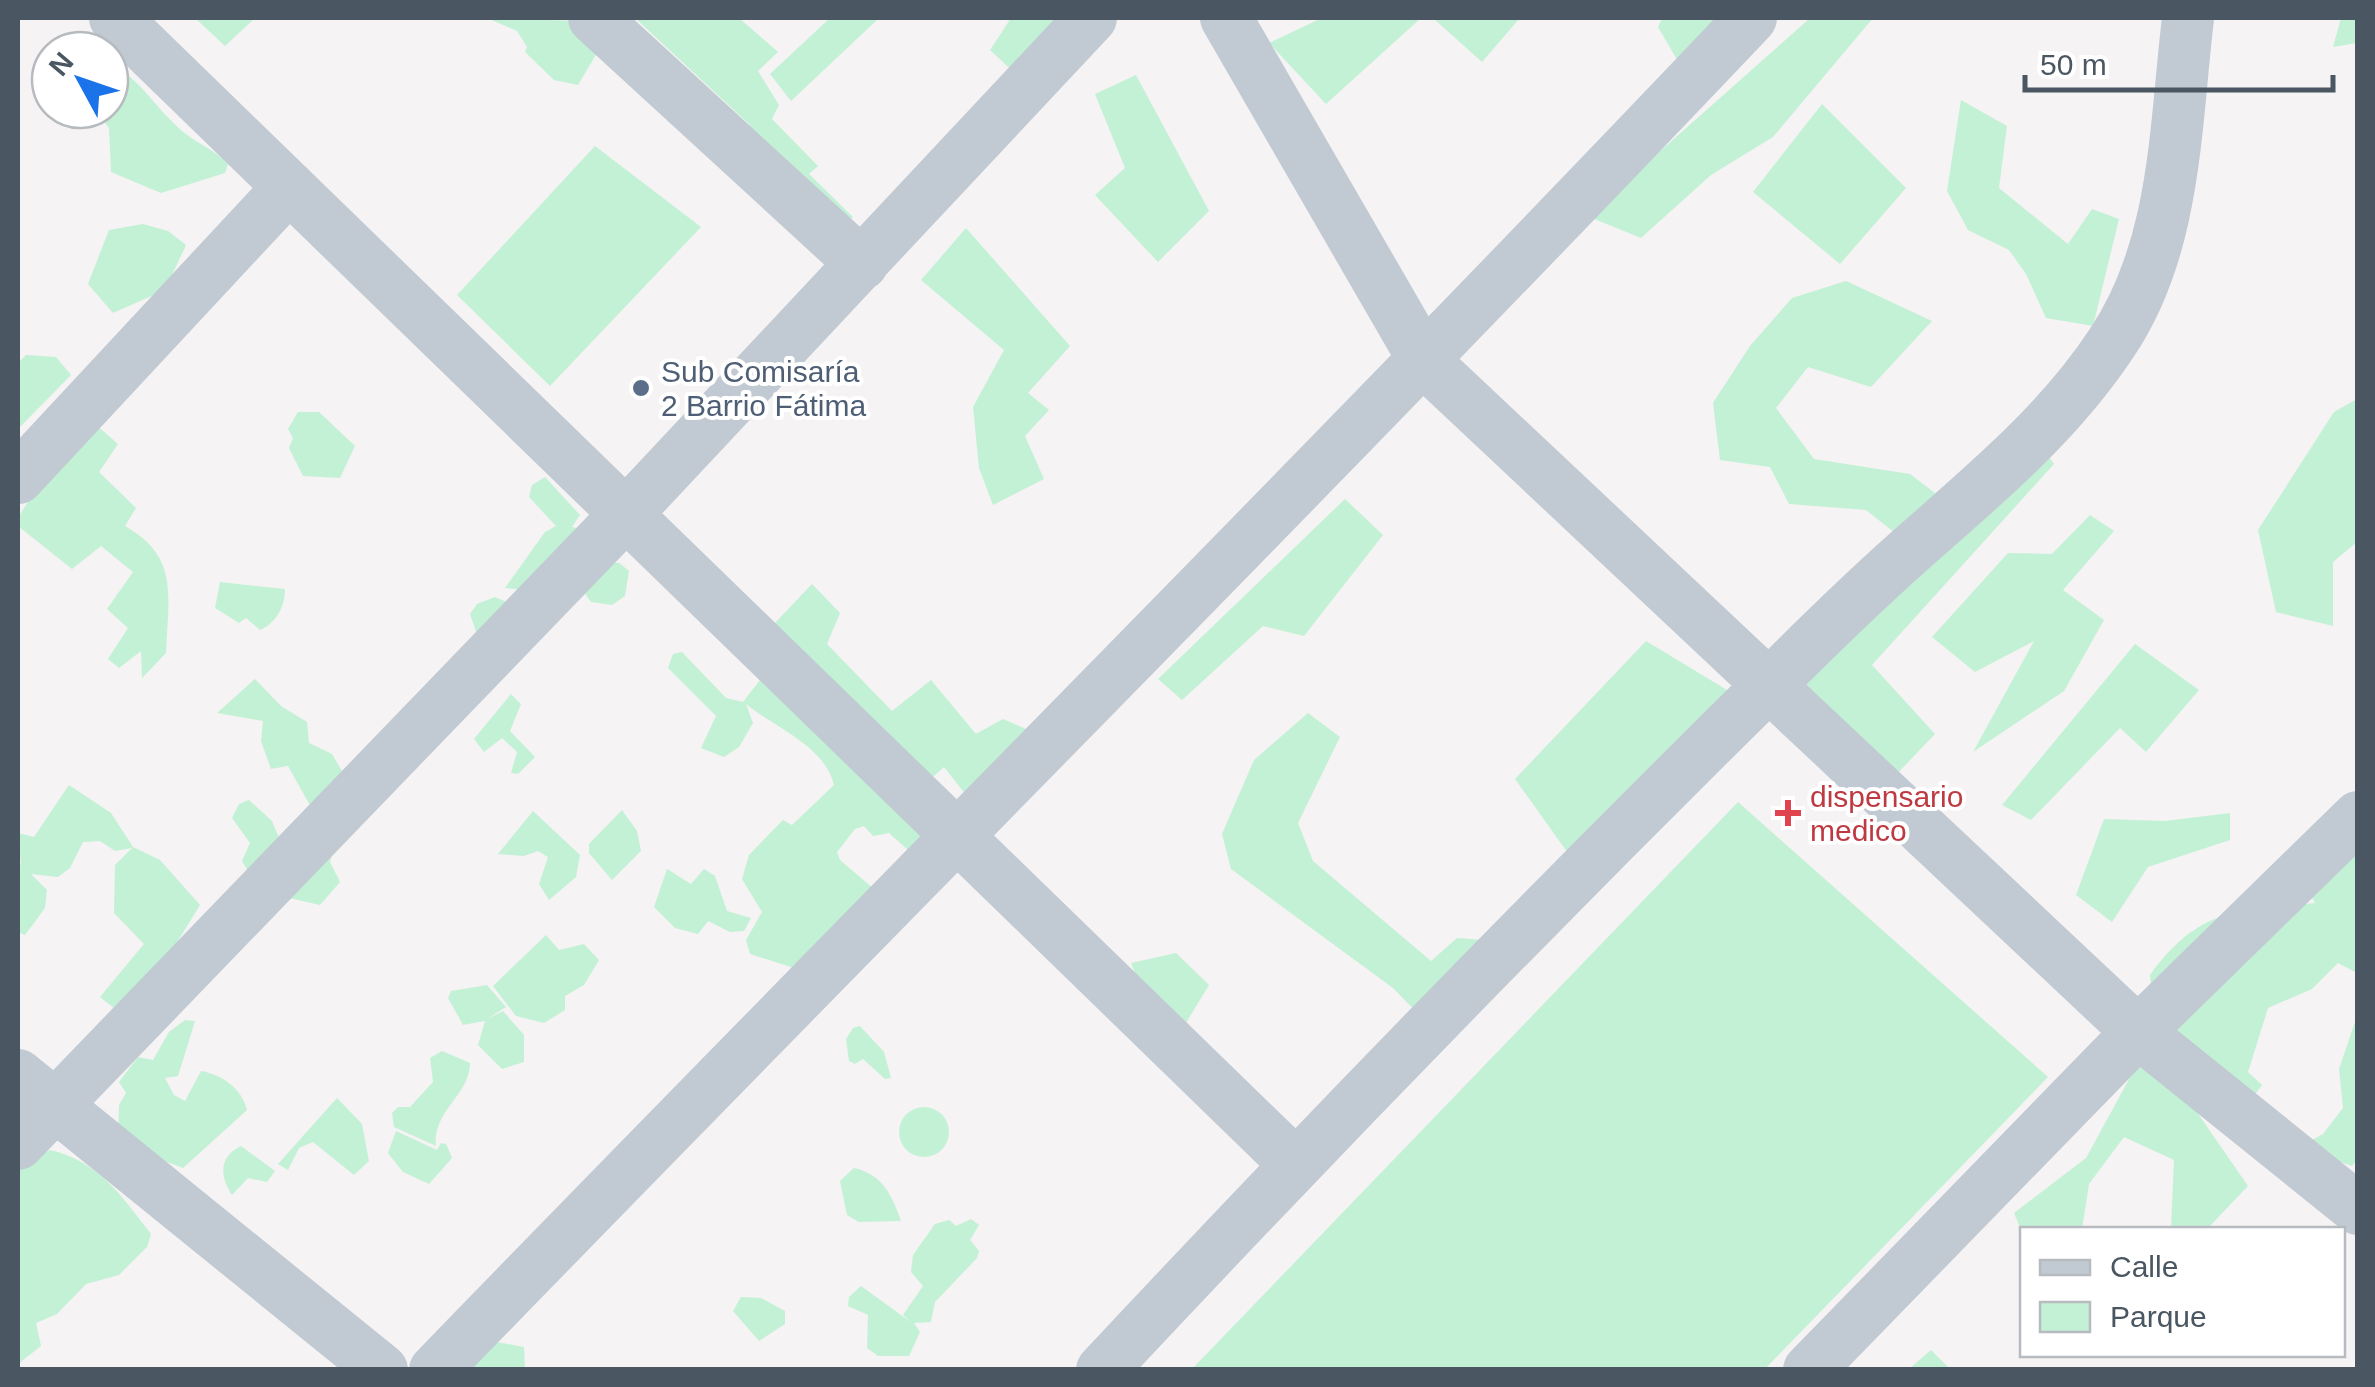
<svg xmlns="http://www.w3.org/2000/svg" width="2375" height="1387" font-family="Helvetica,sans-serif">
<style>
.green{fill:#c3f1d5}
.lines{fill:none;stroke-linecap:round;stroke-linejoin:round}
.minor{stroke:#c1cad2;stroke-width:52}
.service-dot{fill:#5c6f8a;stroke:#fff;stroke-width:4}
.health-dot{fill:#e0444e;stroke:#fff;stroke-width:4}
.labels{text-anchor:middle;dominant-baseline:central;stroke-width:8;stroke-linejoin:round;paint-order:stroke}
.service-label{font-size:30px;fill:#4e5e75;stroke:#fff;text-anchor:start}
.health-label{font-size:30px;fill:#be3a42;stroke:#fff;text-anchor:start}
</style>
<rect width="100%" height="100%" fill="#f5f3f3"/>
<g class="green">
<polygon points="195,18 255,18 225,46"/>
<polygon points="487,18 579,21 597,53 578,85 554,80 525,52 527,47 517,31"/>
<polygon points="635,18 739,18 778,52 758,71 779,105 772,119 818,166 809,174 853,217 840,231 743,145 750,125"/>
<polygon points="830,18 879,18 791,101 770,74"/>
<polygon points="1011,18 1090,18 1031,88 990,50"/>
<polygon points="1322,18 1421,18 1326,104 1269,43"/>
<polygon points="1433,18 1518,18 1519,19 1482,62"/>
<polygon points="1662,18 1725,18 1679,63 1658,27"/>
<polygon points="1810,18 1873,18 1773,137 1711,175 1641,238 1587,216"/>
<polygon points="2341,18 2357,18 2357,43 2333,47"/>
<path d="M110,63C143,80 159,115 190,137C204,147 216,151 228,164L225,173L161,193L111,172L109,128L96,110H110Z"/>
<polygon points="1136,75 1209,211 1158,262 1095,195 1125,168 1095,94"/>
<polygon points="1961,100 2007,126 1999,188 2068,244 2092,209 2119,219 2093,326 2046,318 2026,274 2009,250 1968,230 1947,191"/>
<polygon points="1822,104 1906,188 1840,264 1753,192"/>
<polygon points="595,146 701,227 550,386 457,295"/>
<polygon points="143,224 168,231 186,245 165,290 113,313 88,284 109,230"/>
<polygon points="966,228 1070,346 1028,393 1049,410 1025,436 1044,479 993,505 979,468 973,407 1004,350 921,280"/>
<polygon points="1846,281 1932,321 1871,387 1808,367 1776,408 1814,459 1910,474 1944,500 1905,541 1866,510 1789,504 1770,467 1720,460 1713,403 1750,346 1792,298"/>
<polygon points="26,355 56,357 71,375 18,429 18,363"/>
<polygon points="2357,399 2357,542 2333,562 2333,626 2276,612 2258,530 2334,412"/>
<polygon points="298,412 319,412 355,446 340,478 303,476 289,448 293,438 288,429"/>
<path d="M95,424L118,444L99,472L136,508L125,526C180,557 168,597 166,653L142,678L141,651L119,668L108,659L128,628L107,609L133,572L101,546L72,569L18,526V518L51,464Z"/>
<polygon points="2028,428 2054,464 1872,665 1935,734 1893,778 1787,685"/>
<polygon points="545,477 580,515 572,527 581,529 536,591 505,588 545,532 556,526 529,497 532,485"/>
<polygon points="1345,499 1383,535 1304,636 1263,626 1182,700 1158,679"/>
<polygon points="2090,515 2114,531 2063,590 2104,620 2064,691 1973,752 2034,641 1975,672 1932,637 2008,553 2052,554"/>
<polygon points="603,562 619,563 629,571 625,596 612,605 591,602 577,582"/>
<path d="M220,582L285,589C285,607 276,623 260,630L246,618L239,623L215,608Z"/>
<polygon points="812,584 840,613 827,644 892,711 931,680 976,734 1003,719 1026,729 966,795 944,767 923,786 774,624"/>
<polygon points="495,597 509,603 479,641 470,614 477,604"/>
<polygon points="1646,641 1732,693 1570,856 1515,779"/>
<polygon points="2135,644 2199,690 2146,752 2120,728 2031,820 2002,805"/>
<path d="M682,652L726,698L743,702L760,680L931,846L908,850L889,833L873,836L864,826L855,829L837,852L840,860L881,895L797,969L750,954L746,940L762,912L742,879L749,855L783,820L792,825L834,785C825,746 774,727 746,704L753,723L739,747L724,757L701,748L716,716L668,668L673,654Z"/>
<polygon points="255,679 281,706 307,722 309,743 332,754 350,785 312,809 288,766 271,769 261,741 263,721 217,713"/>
<polygon points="511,694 521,704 510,731 535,757 518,774 511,773 517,752 502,738 484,752 474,739"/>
<polygon points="1308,713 1340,737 1298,823 1313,861 1431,961 1457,938 1500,941 1421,1017 1393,988 1231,869 1222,834 1254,760"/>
<polygon points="69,785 111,813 133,847 160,860 200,905 129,1020 100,997 144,944 114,913 115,865 132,848 115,851 100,841 83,842 70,868 58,877 31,874 47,890 45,908 25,935 18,932 18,863 21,865 18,833 34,837"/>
<polygon points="249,800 272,821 282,845 252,878 242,861 250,843 232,818 239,804"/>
<polygon points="1738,802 2048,1077 1765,1369 1192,1369"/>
<polygon points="622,810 637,831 641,851 612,880 589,853 589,844"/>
<polygon points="533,811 580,855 576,877 549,900 539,884 548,857 538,851 524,856 498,854"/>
<polygon points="2230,813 2230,840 2148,867 2112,922 2076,895 2104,819 2165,821"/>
<path d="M2357,833V973L2338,963L2312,989L2268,1008L2248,1072L2262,1085L2245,1108L2158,1058L2150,975C2199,908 2237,910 2315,903L2310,894Z"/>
<polygon points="334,849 330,862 340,882 320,905 276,895"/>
<polygon points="667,869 691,884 704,869 715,876 727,911 751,918 744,931 730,932 708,921 698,934 675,928 654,907"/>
<polygon points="546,935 559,950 584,944 599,960 584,985 565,996 565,1010 544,1023 516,1016 493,986"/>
<polygon points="1176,953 1209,985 1184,1026 1147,1003 1131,963"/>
<polygon points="487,985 506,1007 487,1019 503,1011 524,1035 524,1062 502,1069 478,1045 485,1021 463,1025 448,998 451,991"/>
<polygon points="2357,1016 2357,1160 2352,1166 2317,1154 2305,1144 2323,1134 2343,1108 2339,1069"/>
<path d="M185,1020L195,1021L178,1076L165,1078L174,1095L185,1101L201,1071C223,1075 242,1089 247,1110L183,1168L118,1144L119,1105L126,1093L119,1082L138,1057L153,1060L169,1032Z"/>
<polygon points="860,1026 884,1052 891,1078 885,1079 863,1059 855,1064 849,1061 846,1039 853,1028"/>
<path d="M442,1051L470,1063C470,1095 432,1111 436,1146L394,1127L392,1113L398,1107H410L433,1082L430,1058Z"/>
<polygon points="2140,1059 2192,1105 2248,1186 2207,1229 2171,1229 2174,1160 2124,1137 2089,1184 2082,1229 2022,1232 2014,1213 2086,1158"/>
<polygon points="337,1098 362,1124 369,1161 354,1175 313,1142 299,1148 288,1170 278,1164"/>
<circle cx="924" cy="1132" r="25"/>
<polygon points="396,1131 437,1150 441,1143 446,1144 452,1158 429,1184 403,1172 388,1153"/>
<path d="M241,1146L275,1171L267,1182L248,1178L232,1195C220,1177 218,1157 241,1146Z"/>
<path d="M50,1150C99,1161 122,1197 151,1234L147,1247L119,1275L86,1284L57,1314L36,1323L41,1346L18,1364V1167Z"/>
<path d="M854,1168C882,1174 892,1195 901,1221L859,1222L847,1215L840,1181Z"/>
<polygon points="971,1219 979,1225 970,1240 979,1251 977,1258 935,1302 931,1322 914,1323 920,1332 909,1356 878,1356 867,1348 868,1315 848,1306 849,1297 861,1286 912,1323 903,1315 923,1286 911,1272 913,1255 935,1224 949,1220 956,1226"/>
<polygon points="741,1297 761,1298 785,1311 785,1324 759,1341 733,1311"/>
<polygon points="481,1339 524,1347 525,1369 457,1370"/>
<polygon points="1931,1350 1950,1369 1909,1369"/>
</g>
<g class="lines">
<g class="minor">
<polyline points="115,18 1295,1164"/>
<polyline points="594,18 862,264"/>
<polyline points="1226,18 1425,362 2138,1032 2358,1209"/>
<polyline points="18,478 289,187"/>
<polyline points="18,1075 382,1370"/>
<polyline points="18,1144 626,514 1091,18"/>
<path d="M435,1370C873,918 1318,474 1751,18"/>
<path d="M1102,1370C1320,1137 1543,908 1770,684C1814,640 1859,596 1906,554C1979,489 2056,427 2111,344C2176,249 2175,128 2188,18"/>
<polyline points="1809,1370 2138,1032 2358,817"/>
</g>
</g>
<circle class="service-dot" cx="641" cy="388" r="10"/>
<path class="health-dot" d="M1783 798h10v10h10v10h-10v10h-10v-10h-10v-10h10z"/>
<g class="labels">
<g class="service-label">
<text x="661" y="371">Sub Comisaría<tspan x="661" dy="34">2 Barrio Fátima</tspan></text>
</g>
<g class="health-label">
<text x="1810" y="796">dispensario<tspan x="1810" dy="34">medico</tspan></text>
</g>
</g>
<rect width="2375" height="1387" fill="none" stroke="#4a5661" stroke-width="40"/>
<rect x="2020" y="1227" width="325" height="130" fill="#ffffff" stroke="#b7bbc0" stroke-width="2.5"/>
<rect x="2040" y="1260" width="50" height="15" fill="#c1cad2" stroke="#b7bbc0" stroke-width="2.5"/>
<text x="2110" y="1277" font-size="30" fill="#4a5661">Calle</text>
<rect x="2040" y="1302" width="50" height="30" fill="#c3f1d5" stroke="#b7bbc0" stroke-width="2.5"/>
<text x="2110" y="1327" font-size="30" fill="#4a5661">Parque</text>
<g transform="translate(80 80) rotate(310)"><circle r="48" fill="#ffffff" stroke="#b7bbc0" stroke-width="2.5"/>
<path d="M0-8L18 38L0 25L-18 38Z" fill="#1a73e8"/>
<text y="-15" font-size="28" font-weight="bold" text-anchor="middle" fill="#4a5661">N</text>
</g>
<path d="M2025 75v15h308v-15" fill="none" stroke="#4a5661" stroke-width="5"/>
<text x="2040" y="75" font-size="30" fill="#4a5661" stroke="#ffffff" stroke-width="8" paint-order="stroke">50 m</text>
</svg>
